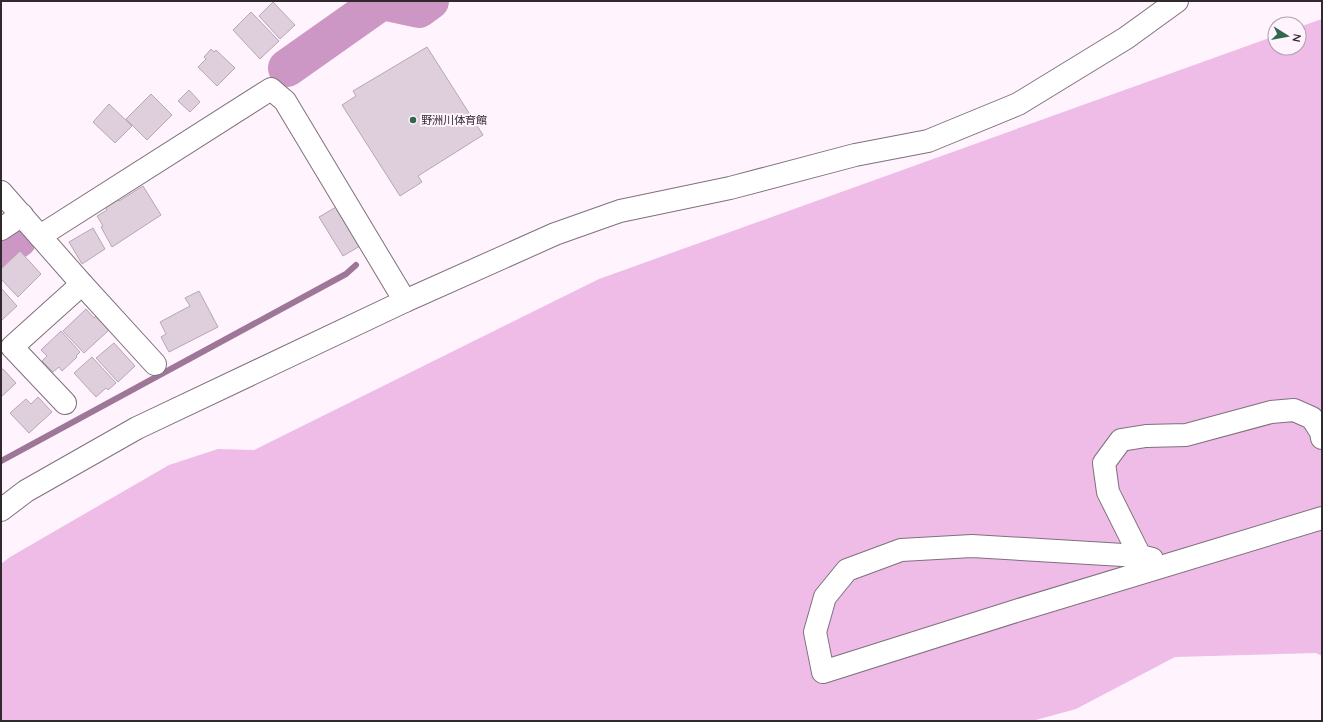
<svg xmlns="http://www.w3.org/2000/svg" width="1323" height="722" font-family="Quicksand,'Noto Sans JP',sans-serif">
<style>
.green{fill:#efbbe7}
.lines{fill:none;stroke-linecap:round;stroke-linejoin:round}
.stream{stroke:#9e7698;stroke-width:6}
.river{stroke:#cd97c5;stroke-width:38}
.building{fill:#dfcedc;stroke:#b7a6b4}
.minor-casing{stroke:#7f707d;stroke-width:24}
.minor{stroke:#fff;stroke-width:22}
.poi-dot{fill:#30674e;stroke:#fff4fd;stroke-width:1.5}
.labels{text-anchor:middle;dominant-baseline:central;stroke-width:4;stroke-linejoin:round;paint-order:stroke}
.poi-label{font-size:11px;fill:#30292e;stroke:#fff4fd;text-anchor:start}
</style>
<rect width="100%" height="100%" fill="#fff4fd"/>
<polygon class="green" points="1322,19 1322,506 818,683 1322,526 1322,656 1316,653 1175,657 1076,709 1032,721 1,721 1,564 10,557 169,465 218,449 254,450 599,279 1275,36 1275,48 1299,48 1299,27"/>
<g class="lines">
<polyline class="stream" points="1,461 346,274 356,265"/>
<g class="river">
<polyline points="287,68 382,1 419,9 430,1"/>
<polyline points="1,249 18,239"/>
</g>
</g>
<g class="building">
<polygon points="273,2 295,25 280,39 259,16"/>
<polygon points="251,12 279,41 260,59 233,30"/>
<polygon points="427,47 483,135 418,176 422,182 400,196 342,105 356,96 353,91"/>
<polygon points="211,49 214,52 216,50 235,68 217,86 198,67 206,59 204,57"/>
<polygon points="189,90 200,102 190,112 178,101"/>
<polygon points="151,94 172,115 147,140 126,119"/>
<polygon points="109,104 132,126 115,143 93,122"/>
<polygon points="143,186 161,215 112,247 101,227 103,226 97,216 107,210 104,205 116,197 119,201"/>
<polygon points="336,207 360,246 343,256 319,217"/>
<polygon points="93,228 105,249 82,264 69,242"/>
<polygon points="20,251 41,274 18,297 1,279 1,269"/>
<polygon points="1,288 17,306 2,320 1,319"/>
<polygon points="199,291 218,327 169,352 161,337 166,334 160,322 190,306 185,298"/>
<polygon points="86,309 94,318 96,316 109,330 84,353 63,331"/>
<polygon points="61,331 80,352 76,356 77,357 62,371 59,367 53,372 42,361 47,356 41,350"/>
<polygon points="114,343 135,366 118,382 96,358"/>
<polygon points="92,357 116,383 108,390 106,388 96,397 74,373"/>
<polygon points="3,369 16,383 1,397 1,370"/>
<polygon points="38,397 52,412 29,433 10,413 26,399 31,404"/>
</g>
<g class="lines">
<g class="minor-casing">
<g id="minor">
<polyline points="1,192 82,284 155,364"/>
<polyline points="1,229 22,215"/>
<polyline points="40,236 271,89 285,101 405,301"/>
<polyline points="65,403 12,347 82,284"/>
<polyline points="1,510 26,491 137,428 405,301 555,234 620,211 730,188 855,155 928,141 1018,104 1126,38 1177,1"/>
<polyline points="1140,556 972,546 901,550 847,570 825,597 815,632 823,672 1019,610 1322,518"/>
<polyline points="1152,559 1140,556 1108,492 1104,463 1121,440 1146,436 1186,435 1271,412 1294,410 1312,418 1321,432 1322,438"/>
</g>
</g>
<use href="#minor" class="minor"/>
</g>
<circle class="poi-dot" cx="413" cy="120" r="4"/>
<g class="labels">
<g class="poi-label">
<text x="421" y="120">野洲川体育館</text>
</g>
</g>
<rect width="1323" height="722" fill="none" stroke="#30292e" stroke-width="4"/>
<g transform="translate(1287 36) rotate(101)"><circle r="19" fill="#fff4fd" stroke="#aca3aa"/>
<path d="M0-3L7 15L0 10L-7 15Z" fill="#30674e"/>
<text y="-6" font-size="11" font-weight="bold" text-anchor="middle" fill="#30292e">N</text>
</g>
</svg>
